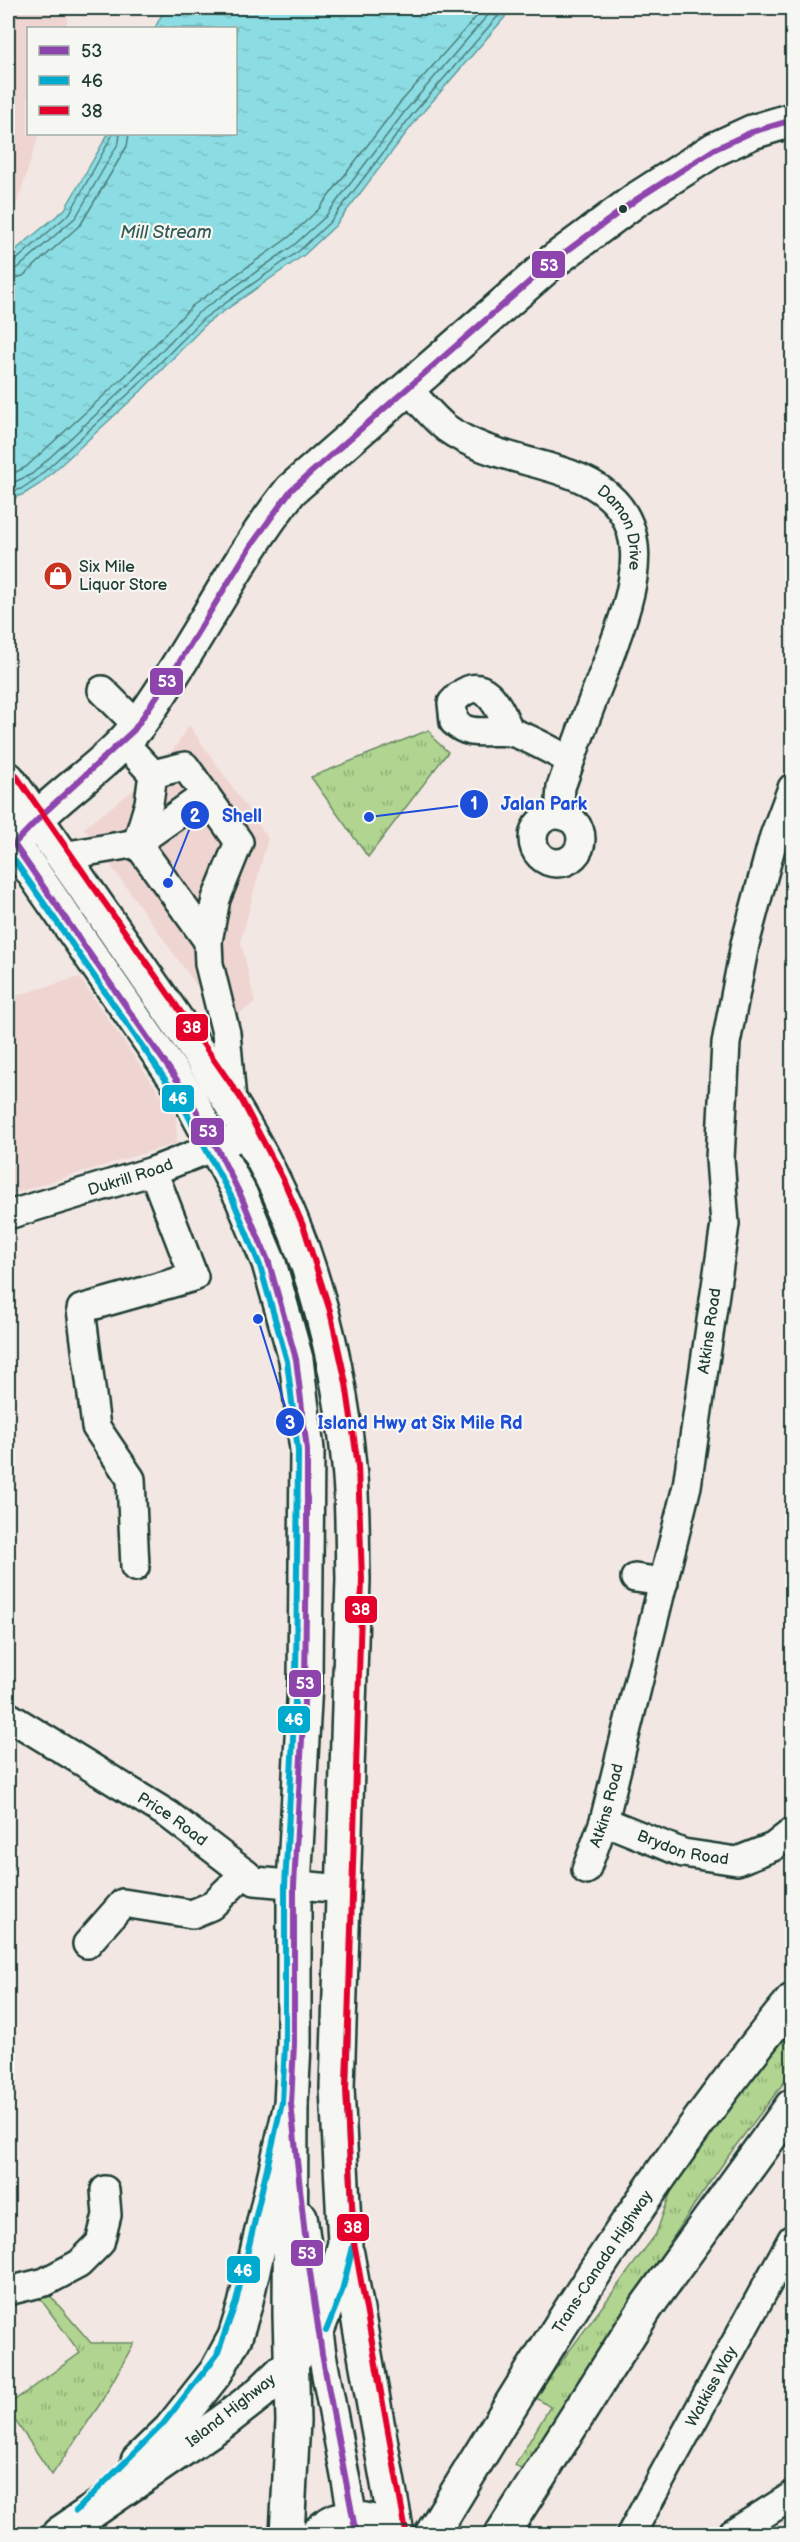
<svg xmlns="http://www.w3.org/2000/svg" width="800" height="2542" font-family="'Balsamiq Sans',sans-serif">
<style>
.built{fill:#efd5d1}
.grass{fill:url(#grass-tufts);stroke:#688962;stroke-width:1.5}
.water{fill:url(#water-ripples);stroke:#609d9d;stroke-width:1.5}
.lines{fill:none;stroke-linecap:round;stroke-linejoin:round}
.shore{stroke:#4b7d7a;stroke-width:1.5}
.minor-casing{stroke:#1f3d34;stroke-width:32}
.major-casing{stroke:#1f3d34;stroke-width:38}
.highway-casing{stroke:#1f3d34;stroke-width:38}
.minor{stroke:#f6f6f2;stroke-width:27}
.major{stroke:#f6f6f2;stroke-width:33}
.highway{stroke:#f6f6f2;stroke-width:33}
.bus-1-casing{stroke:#f6f6f2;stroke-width:10}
.bus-2-casing{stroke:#f6f6f2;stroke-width:10}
.bus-3-casing{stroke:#f6f6f2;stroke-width:10}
.bus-1{stroke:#8e44ad;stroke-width:6}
.bus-2{stroke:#00a9ce;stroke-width:6}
.bus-3{stroke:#e4002b;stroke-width:6}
.bus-dot{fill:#1f3d34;stroke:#f6f6f2;stroke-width:2}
.labels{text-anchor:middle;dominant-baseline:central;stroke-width:4.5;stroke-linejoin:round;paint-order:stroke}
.street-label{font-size:16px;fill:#1f3d34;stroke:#f6f6f2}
.poi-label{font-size:16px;fill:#1f3d34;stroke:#f6f6f2;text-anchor:start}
.water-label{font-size:18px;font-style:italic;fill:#355d57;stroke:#f6f6f2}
.leader{fill:none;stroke:#1d4ed8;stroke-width:2}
.callout-dot{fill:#1d4ed8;stroke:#f6f6f2;stroke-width:2}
.mark-label{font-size:18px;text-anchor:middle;font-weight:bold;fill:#fff}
.callout-label{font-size:18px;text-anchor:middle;font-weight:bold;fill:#1d4ed8;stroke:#f6f6f2;stroke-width:4.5;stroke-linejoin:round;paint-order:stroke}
.line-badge{stroke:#f6f6f2;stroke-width:2}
.badge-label{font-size:16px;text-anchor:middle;font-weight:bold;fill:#fff}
</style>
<defs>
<pattern id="grass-tufts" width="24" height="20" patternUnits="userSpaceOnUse" patternTransform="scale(1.5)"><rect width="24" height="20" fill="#b1d590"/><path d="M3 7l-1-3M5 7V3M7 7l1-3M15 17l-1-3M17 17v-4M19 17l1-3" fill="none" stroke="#8fae76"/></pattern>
<pattern id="water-ripples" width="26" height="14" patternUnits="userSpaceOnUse" patternTransform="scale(1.5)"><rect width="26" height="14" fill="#8cdde3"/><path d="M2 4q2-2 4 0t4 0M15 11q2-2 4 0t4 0" fill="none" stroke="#78bfc3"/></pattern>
</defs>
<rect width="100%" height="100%" fill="#f3e7e3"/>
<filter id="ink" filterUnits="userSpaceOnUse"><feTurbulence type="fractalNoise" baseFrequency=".0167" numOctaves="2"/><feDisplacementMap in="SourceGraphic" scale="12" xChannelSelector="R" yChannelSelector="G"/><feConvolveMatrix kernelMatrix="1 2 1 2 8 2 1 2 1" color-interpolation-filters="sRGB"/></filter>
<g filter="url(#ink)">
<g class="built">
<polygon points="8,8 70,8 66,28 28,28 28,134 39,134 11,223 8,223"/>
<polygon points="189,725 268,838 241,941 255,1003 224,1024 84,828 144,782 176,746"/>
<polygon points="79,977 176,1117 177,1143 8,1195 8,998"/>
</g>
<g class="grass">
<polygon points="429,730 435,740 448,752 368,857 311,777"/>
<polygon points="792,2026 792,2072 734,2148 694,2205 523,2471 515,2465 550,2407 535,2397 656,2234 672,2188 700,2145"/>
<polygon points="47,2292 91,2343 134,2343 100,2404 52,2475 8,2410 8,2405 80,2353 39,2297"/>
</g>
<polygon class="water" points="165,8 508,8 505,17 417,119 335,226 304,255 207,323 140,392 40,484 24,494 8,500 8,260 18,248 65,209 108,134 236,134 236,28 155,28"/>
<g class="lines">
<g class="shore">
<polyline points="8,263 14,262 70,213 113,134"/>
<polyline points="8,271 19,267 76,217 119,142 120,134"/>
<polyline points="8,280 23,276 81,224 127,146 129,134"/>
<polyline points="8,476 26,467 125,376 192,306 288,238 318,210 399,104 484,8"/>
<polyline points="8,485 32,474 131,382 198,313 294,245 325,217 406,110 494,8"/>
<polyline points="8,493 21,489 36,479 136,387 203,319 299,251 330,222 412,115 499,15 502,8"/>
</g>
<g class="minor-casing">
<g id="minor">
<path id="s1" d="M408,389C420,401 432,417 446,428C482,454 529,459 570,474C670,511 631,598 604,671C589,709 575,748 561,787L559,814"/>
<polyline points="102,690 137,725"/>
<path d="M510,732C499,706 482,667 452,703L454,722C471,738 488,729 509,732C523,734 555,753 570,760"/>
<polyline points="123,742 153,774"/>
<polyline points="153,774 185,766 239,842 216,899 208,941 209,964 226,1033 232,1101"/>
<circle cx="557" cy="839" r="24"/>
<polyline points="137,843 205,795"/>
<polyline points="137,843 149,803 153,774"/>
<polyline points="63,856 137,843 208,941"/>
<path id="s2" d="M8,1215L153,1171L250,1133"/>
<polyline points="135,1567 131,1479 96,1427 81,1309 194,1277 153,1171"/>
<polyline points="635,1578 664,1582"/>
<path id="s3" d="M8,1716L169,1815L255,1881L343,1889"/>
<path id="s4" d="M604,1821L683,1853L737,1861L773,1847L792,1832"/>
<path id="s5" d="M586,1870L604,1821L687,1486L725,1224L720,1159L726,1043L745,944L774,836L792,788"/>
<polyline points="87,1944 123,1903 192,1914 211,1906 245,1873"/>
<polyline points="303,2216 322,2354 356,2534"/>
<polyline points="8,2291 45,2282 79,2264 100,2243 107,2215 105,2190"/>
<path id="s6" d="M631,2534L792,2239"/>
<polyline points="732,2534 792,2496"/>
</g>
</g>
<g class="major-casing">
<g id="major">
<path d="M8,779C55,845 102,912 148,979C211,1069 274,1160 308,1266C329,1330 343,1399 349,1466C353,1503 352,1541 353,1579L337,2088L345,2243L333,2289L318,2328L291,2363L260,2393L224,2421L59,2534"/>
<path d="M23,834C57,793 107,766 139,724C194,649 233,563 291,490L552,262L637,199L715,149L752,132L792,120"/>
<polyline points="8,836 190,1099 241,1196 269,1263 296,1359 307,1450 305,1683 294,1886 294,2044 291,2104 245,2305 235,2337 216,2372 170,2430 138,2461"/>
<polyline points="347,2254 397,2534"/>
</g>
</g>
<g class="highway-casing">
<g id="highway">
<polyline points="287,2534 293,2421 290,2315 291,2104"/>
<path d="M317,2534C336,2515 348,2516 374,2522L381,2534"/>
<path id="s7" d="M432,2534C543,2351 655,2167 792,2001"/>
<polyline points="502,2534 647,2306 792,2106"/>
</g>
</g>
<use href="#minor" class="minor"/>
<use href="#major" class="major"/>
<use href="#highway" class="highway"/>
<g class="bus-1-casing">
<polyline id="bus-1" points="356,2534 322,2354 306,2245 291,2104 294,2044 294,1886 305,1683 307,1538 307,1450 296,1359 269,1263 241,1196 217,1148 190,1099 14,844 44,813 134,730 177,666 250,547 291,490 552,262 637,199 715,149 752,132 792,120"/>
</g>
<g class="bus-2-casing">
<g id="bus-2">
<polyline points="8,851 182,1104 233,1200 260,1266 287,1361 298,1451 296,1683 285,1886 285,2044 282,2103 236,2302 217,2355 163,2424 76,2511"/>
<polyline points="326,2331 342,2291 354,2243 346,2088 348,2026"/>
</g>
</g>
<g class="bus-3-casing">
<polyline id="bus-3" points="15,774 240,1097 283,1179 304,1228 330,1311 346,1383 358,1466 362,1579 346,2088 354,2242 406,2532"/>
</g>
<use href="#bus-1" class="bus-1"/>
<use href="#bus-2" class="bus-2"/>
<use href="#bus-3" class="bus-3"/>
</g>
</g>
<defs>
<g id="shop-disc" transform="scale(1.5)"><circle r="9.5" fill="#c8321e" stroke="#f6f6f2"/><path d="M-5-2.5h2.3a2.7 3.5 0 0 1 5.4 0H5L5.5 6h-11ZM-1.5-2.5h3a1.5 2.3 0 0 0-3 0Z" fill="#fff"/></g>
</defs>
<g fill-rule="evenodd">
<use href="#shop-disc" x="58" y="576"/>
</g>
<circle class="bus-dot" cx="623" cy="209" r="5"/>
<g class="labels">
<g class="street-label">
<text stroke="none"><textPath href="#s1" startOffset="267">Damon Drive</textPath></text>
<text stroke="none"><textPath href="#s2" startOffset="128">Dukrill Road</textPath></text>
<text stroke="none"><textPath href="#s5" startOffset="554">Atkins Road</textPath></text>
<text stroke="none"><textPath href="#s5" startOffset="68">Atkins Road</textPath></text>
<text stroke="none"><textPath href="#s3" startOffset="194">Price Road</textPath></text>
<text stroke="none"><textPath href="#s4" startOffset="84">Brydon Road</textPath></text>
<text stroke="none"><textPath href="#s7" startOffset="321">Trans-Canada Highway</textPath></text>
<text stroke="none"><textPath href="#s6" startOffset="168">Watkiss Way</textPath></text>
<text transform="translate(231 2411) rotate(-38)">Island Highway</text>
</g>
<g class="poi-label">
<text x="79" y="567">Six Mile<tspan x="79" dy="18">Liquor Store</tspan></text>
</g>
<g class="water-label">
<text x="166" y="232">Mill Stream</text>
</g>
</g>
<path class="leader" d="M369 817L474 804M168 883L195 815M258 1319L290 1422"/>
<g class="callout-dot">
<circle cx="369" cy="817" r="6"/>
<circle cx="168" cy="883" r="6"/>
<circle cx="258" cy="1319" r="6"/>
<circle cx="474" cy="804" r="15"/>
<circle cx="195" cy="815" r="15"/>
<circle cx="290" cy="1422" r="15"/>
</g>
<g class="mark-label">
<text x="474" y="810">1</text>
<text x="195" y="822">2</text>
<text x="290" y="1429">3</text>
</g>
<g class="callout-label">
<text x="544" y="810">Jalan Park</text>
<text x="242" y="822">Shell</text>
<text x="420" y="1429">Island Hwy at Six Mile Rd</text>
</g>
<g class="line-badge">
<rect x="531" y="250" width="35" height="29" rx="6" fill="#8e44ad"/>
<rect x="149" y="667" width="35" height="29" rx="6" fill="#8e44ad"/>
<rect x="175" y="1013" width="34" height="29" rx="6" fill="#e4002b"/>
<rect x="161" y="1084" width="34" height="29" rx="6" fill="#00a9ce"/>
<rect x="190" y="1117" width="35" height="29" rx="6" fill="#8e44ad"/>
<rect x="344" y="1595" width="34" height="29" rx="6" fill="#e4002b"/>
<rect x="288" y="1669" width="34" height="29" rx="6" fill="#8e44ad"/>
<rect x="277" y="1705" width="34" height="29" rx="6" fill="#00a9ce"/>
<rect x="336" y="2213" width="34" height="29" rx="6" fill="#e4002b"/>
<rect x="290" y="2239" width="34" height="28" rx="6" fill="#8e44ad"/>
<rect x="226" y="2255" width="35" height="29" rx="6" fill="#00a9ce"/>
</g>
<g class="badge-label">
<text x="549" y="271">53</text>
<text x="167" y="687">53</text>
<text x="192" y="1033">38</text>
<text x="178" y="1104">46</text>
<text x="208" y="1137">53</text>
<text x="361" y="1615">38</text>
<text x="305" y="1689">53</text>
<text x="294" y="1725">46</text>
<text x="353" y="2233">38</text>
<text x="307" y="2259">53</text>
<text x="243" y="2276">46</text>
</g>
<rect width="800" height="2542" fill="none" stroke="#f6f6f2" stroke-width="30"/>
<rect x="15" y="15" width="770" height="2512" fill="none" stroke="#1f3d34" stroke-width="2" filter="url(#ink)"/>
<rect x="27" y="27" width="210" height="108" fill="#f6f6f2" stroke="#a0aca6" stroke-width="1.5"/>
<rect x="39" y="46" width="30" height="9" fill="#8e44ad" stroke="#a0aca6" stroke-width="1.5"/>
<text x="81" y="57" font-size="18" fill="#1f3d34">53</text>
<rect x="39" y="76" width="30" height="9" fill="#00a9ce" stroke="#a0aca6" stroke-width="1.5"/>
<text x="81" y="87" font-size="18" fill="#1f3d34">46</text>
<rect x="39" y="106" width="30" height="9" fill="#e4002b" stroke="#a0aca6" stroke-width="1.5"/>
<text x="81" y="117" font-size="18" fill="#1f3d34">38</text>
</svg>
